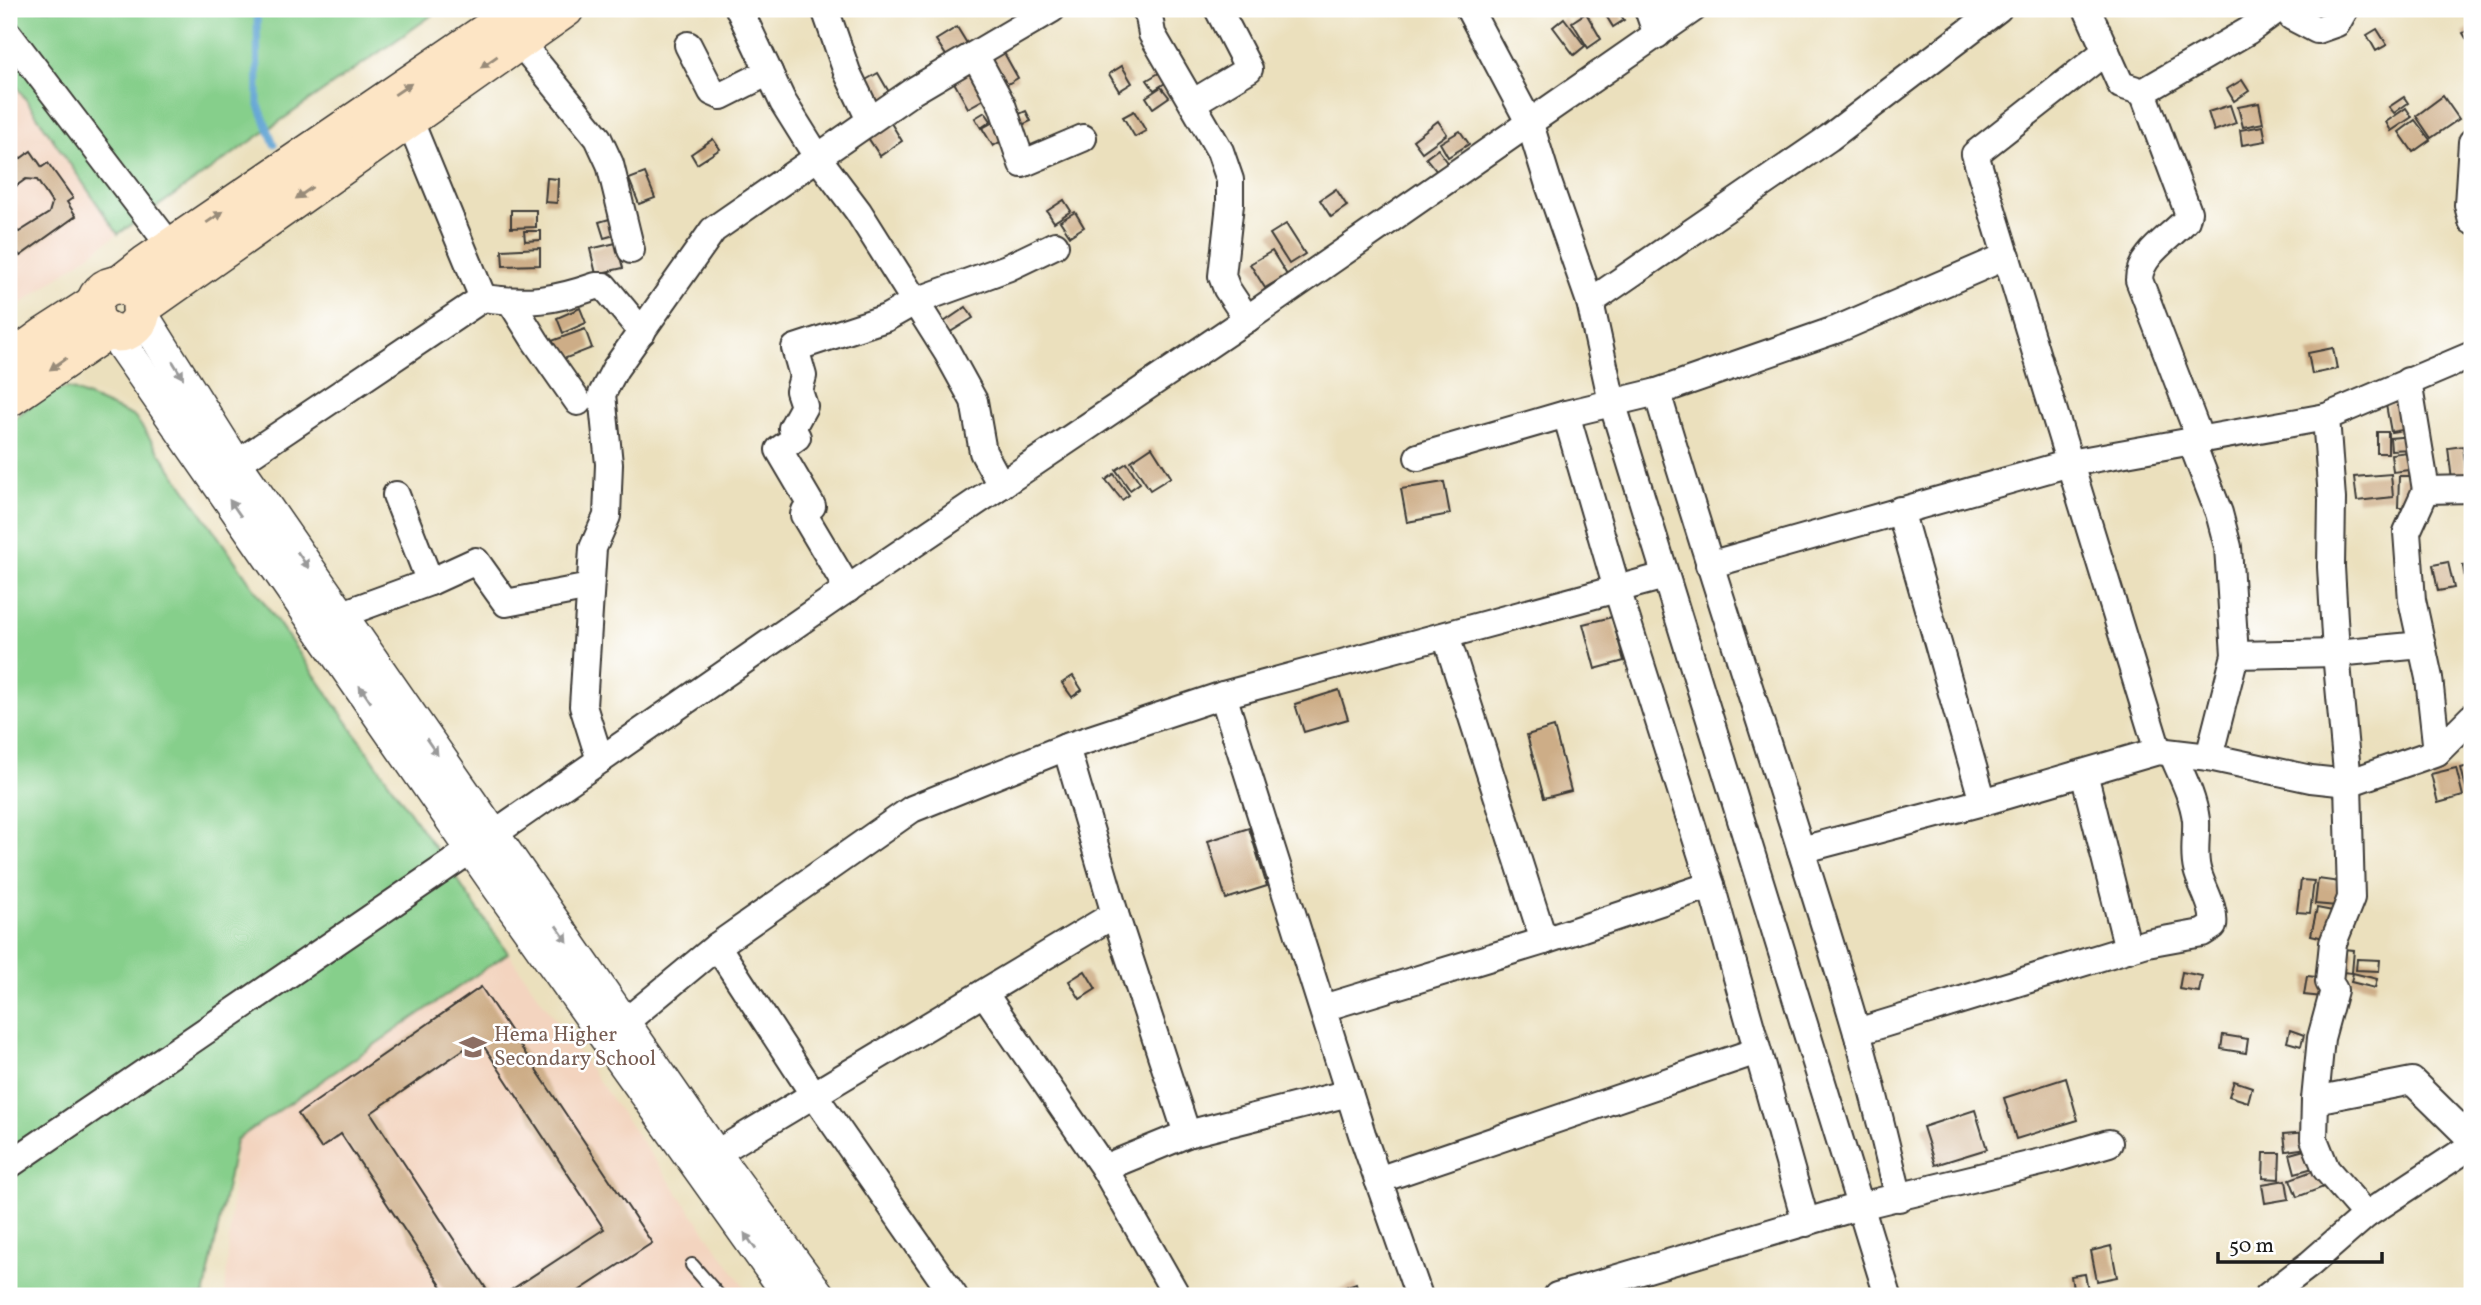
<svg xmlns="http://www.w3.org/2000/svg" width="2481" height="1305" font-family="Vollkorn,serif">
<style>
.built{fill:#f3d4bf}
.green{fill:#86cf8b;stroke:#517654;stroke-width:2}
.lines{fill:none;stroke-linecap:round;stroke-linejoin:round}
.stream{stroke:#5ea3d3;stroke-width:7}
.building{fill:#cdad87}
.service-casing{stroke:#3b3934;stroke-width:16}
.minor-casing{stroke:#3b3934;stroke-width:30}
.tertiary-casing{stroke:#3b3934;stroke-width:35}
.secondary-casing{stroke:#3b3934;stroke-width:40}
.service{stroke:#fff;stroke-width:12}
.minor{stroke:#fff;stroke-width:26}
.tertiary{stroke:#fff;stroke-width:32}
.secondary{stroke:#fde5c5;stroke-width:37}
.oneway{fill:#988b79}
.oneway2{fill:#999}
.labels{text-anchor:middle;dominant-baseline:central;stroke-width:5;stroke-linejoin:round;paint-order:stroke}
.education-label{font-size:21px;fill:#785e54;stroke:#fff;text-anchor:start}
</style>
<rect width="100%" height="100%" fill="#fff"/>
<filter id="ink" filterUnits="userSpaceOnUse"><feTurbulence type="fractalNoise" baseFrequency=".0143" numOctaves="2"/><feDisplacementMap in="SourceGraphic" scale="14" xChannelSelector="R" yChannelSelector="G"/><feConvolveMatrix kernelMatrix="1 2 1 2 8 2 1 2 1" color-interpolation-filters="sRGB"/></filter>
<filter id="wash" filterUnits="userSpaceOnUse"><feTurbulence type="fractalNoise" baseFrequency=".00686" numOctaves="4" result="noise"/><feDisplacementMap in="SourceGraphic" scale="28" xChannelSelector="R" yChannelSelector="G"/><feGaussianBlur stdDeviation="1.57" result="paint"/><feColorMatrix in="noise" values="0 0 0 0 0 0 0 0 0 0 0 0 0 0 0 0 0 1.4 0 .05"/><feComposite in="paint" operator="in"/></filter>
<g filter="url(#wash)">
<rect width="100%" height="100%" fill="#ebe0bd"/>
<g class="built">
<polygon points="9,75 118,234 9,313"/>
<polygon points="508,953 751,1296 225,1296 236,1140"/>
</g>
<g class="green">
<polygon points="9,9 441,9 118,234 9,75"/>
<polygon points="68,388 135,417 508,953 236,1140 204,1296 9,1296 9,422 51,391"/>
</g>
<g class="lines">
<polyline class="stream" points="257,9 258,103 274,144"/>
</g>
<g id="blocks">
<g class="building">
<polygon points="1602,9 1617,9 1624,20 1613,27"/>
<polygon points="1586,13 1601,39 1588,48 1572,22"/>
<polygon points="1564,18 1585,46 1574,55 1553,27"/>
<polygon points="957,27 971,50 951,63 936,40"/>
<polygon points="2472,28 2472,48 2463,33"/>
<polygon points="2377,29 2387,45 2376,51 2367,35"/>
<polygon points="1003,51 1018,78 999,89 984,62"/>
<polygon points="975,62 993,94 968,108 950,75"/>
<polygon points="1122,66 1132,83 1119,91 1109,74"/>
<polygon points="1164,70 1170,80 1154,90 1147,80"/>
<polygon points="878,73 893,99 871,112 855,86"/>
<polygon points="2242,80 2249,91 2234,101 2227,89"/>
<polygon points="1161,87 1169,97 1153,108 1146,97"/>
<polygon points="2443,96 2459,119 2431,138 2416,116"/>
<polygon points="2404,97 2408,103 2394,113 2389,107"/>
<polygon points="2259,103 2263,123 2243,127 2238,107"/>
<polygon points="2230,105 2236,123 2214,131 2208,112"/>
<polygon points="2406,108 2412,117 2391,131 2386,122"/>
<polygon points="1026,111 1031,121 1015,128 1010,118"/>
<polygon points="1134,111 1146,131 1135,137 1123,117"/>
<polygon points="985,112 991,121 981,128 975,118"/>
<polygon points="886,115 902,141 880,156 863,130"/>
<polygon points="2415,120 2430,140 2413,152 2399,132"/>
<polygon points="995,121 1006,138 993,146 982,128"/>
<polygon points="1438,121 1447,134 1422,152 1413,140"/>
<polygon points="2263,126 2266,141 2242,145 2240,130"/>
<polygon points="1460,131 1469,144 1448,157 1440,143"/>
<polygon points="713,139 720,149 697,164 691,154"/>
<polygon points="1438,149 1449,164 1438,173 1426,158"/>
<polygon points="31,151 42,167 48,163 73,198 67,202 76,216 20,256 9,240 9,225 19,232 49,213 52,203 37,180 26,179 9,191 9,167"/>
<polygon points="645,173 655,198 639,204 629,179"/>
<polygon points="547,178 558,179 557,203 545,202"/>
<polygon points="1336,189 1347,206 1331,217 1320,200"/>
<polygon points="1064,200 1071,211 1054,222 1047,211"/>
<polygon points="511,210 536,210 536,227 511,228"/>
<polygon points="1075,212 1084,227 1070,236 1060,221"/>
<polygon points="613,218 618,234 604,238 599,222"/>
<polygon points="1286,224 1305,254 1289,264 1270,234"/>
<polygon points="524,231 541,231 541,240 525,241"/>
<polygon points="616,243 623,268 596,274 590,249"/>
<polygon points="540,248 540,265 503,266 502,250"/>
<polygon points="1272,251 1287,275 1265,288 1250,264"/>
<polygon points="966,307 973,318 947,334 941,324"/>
<polygon points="580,308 586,323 563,333 557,318"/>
<polygon points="585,329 592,348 556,362 549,342"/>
<polygon points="2333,348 2337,369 2312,374 2308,353"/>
<polygon points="2403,401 2408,429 2391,432 2386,405"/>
<rect x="2377" y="432" width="11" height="21"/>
<polygon points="2411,436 2412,449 2391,450 2390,438"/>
<polygon points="2463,446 2467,478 2452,480 2448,448"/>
<polygon points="1152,447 1171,477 1150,490 1131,461"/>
<polygon points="2416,451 2417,469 2393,472 2391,454"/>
<polygon points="1127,463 1140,483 1130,490 1116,470"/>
<polygon points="1114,474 1129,495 1122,500 1106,480"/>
<polygon points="2391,474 2393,497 2357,501 2354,477"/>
<polygon points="2399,476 2415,476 2415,508 2398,508"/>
<polygon points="1444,482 1450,514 1407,522 1401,489"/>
<polygon points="2448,562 2454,588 2438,591 2433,565"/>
<polygon points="2472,565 2472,583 2466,584 2463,566"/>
<polygon points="1612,617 1624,661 1595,669 1583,624"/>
<polygon points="1073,676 1082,690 1072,697 1062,683"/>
<polygon points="1339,690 1348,719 1304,732 1295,704"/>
<polygon points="1554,727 1571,791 1544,798 1527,735"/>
<polygon points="2472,765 2472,803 2470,804 2461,768"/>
<polygon points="2456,768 2463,796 2438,803 2431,774"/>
<polygon points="1249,828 1267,886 1226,899 1208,841"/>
<polygon points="2318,879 2340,882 2337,906 2315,904"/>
<polygon points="2301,880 2314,881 2310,913 2297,912"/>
<polygon points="2317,908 2338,912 2332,940 2311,935"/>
<polygon points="2333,948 2354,950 2352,973 2331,971"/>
<polygon points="2357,959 2380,960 2379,971 2356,970"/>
<polygon points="1085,971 1096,989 1080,999 1069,981"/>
<polygon points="2182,972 2202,976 2199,992 2179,989"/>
<polygon points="2353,973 2377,979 2375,988 2351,982"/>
<polygon points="2307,976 2325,978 2323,997 2304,995"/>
<polygon points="481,987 652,1243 571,1296 502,1296 604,1229 479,1039 371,1113 491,1296 448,1296 341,1134 321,1148 298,1114"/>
<polygon points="2290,1030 2304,1035 2301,1046 2287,1042"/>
<polygon points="2223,1035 2248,1039 2246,1053 2221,1049"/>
<polygon points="2066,1078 2078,1120 2016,1139 2004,1098"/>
<polygon points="2234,1081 2252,1087 2248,1102 2229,1096"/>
<polygon points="1975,1110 1987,1149 1935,1165 1923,1127"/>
<polygon points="2307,1132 2308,1148 2286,1151 2284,1134"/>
<polygon points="2308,1149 2313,1168 2295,1173 2290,1154"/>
<polygon points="2264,1153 2280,1153 2279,1179 2263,1178"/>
<polygon points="2318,1169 2324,1187 2297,1197 2290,1179"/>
<polygon points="2286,1180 2289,1199 2265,1203 2262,1184"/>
<polygon points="2111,1246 2117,1277 2097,1281 2091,1251"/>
<polygon points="2085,1274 2089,1296 2074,1296 2071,1276"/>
<polygon points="1356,1283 1360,1296 1336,1296 1334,1291"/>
</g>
</g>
</g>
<g filter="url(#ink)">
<use href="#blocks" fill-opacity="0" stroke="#3b3934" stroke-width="2"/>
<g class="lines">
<g class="service-casing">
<polyline id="service" points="692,1265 719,1296"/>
</g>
<g class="minor-casing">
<g id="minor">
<polyline points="739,9 783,102 818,158 858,211 947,352 974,401 983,452 1001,485"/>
<polyline points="825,9 847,72 870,120"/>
<polyline points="1145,9 1149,16 1152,34 1220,151 1230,180 1230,204 1222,276 1227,289 1247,319"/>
<polyline points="1469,9 1530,124 1548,182 1590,302 1612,402 1888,1296"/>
<polyline points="1648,9 1657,35"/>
<polyline points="2087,9 2121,85 2143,92 2248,31 2278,9"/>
<polyline points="2286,9 2292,17 2317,30 2337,23 2345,9"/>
<polyline points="9,35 171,247"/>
<polyline points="519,41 598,138 610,164 631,250"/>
<polyline points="688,45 712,92 721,96 769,72"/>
<polyline points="2106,51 1975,154 2158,751"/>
<polyline points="975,55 1002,105 1022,164 1083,138"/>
<path d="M2143,92L2188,212L2186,220C2171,237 2139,255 2139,280L2200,439"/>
<polyline points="1194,102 1249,69 1218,9"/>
<polyline points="2472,142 2468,205 2472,221"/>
<path d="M483,298C528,304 553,301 596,286H604L642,332"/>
<polyline points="511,302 536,342 578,402"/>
<polyline points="1590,302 1829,138 1998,9"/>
<polyline points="2408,381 2426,490 2407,532 2412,600 2429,678 2437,752"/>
<path d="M1657,392C1720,605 1793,815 1856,1029C1872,1084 1885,1142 1899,1198"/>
<polyline points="1566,414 1617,589 1711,885 1806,1223"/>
<polyline points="2191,441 2219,513 2228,547 2235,655 2209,757"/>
<polyline points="1418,457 1566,414 1657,392 1838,329 2007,256"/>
<polyline points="236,464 483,298 409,119"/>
<polyline points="2426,490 2472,489"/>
<polyline points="396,495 430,582"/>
<polyline points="1900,510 1983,802"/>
<polyline points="1709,565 2070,463 2326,417"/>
<polyline points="848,589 804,515 805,511 812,506 779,450 797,437 792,428 804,406 799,391 803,376 795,348 886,318 916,301 1007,268 1055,245"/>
<polyline points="340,615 430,582 476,561 506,603 590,587"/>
<polyline points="1446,636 1544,941"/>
<polyline points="2235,655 2336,653 2422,645"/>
<polyline points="1223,695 1362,1134 1419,1296"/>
<polyline points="1066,747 1115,914 1187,1134"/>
<polyline points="600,760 583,706 593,548 607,516 609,464 602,394 615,369 713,230 913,91 1052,9"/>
<polyline points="2084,773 2128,949"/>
<polyline points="1801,850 1983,802 2158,751 2209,757 2311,779 2348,783 2437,752 2472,717"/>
<polyline points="717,946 814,1095 954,1296"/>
<polyline points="984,993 1104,1168 1177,1296"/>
<polyline points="1323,1008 1544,941 1711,885"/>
<polyline points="624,1023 717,946 912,809 1066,747 1223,695 1665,576"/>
<path d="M1857,1032L2147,943L2202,933L2213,926C2216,907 2201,887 2197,869C2193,853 2197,836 2196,820C2193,796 2181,774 2172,753"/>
<polyline points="2315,1100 2321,1038 2334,990 2329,982 2333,943 2351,898 2348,783 2336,653 2331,567 2332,499 2326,417 2472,355"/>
<polyline points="715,1154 1115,914"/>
<polyline points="9,1165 472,849 837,596 1247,319 1693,9"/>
<polyline points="1104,1168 1187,1134 1349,1093"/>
<polyline points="1378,1180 1757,1051"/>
<polyline points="2366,1215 2326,1169 2314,1139 2315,1100 2412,1081 2472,1140"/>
<polyline points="1557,1296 1860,1206 2058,1158 2109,1143"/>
<polyline points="2268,1296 2310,1264 2366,1215 2462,1152 2472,1148"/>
</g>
</g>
<g class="tertiary-casing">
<g id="tertiary">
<polyline points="141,313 236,464 715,1154 819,1296"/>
<polyline points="113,332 497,885 790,1296"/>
</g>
</g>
<g class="secondary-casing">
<g id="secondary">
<polyline points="119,285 146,264 520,9"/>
<circle cx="118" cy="309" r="24"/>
<polyline points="141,308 565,9"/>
<polyline points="9,362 46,335 94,304"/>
<polyline points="9,398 108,330"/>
</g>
</g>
<use href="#service" class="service"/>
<use href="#minor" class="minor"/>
<use href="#tertiary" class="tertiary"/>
<use href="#secondary" class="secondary"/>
</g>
<defs><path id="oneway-solid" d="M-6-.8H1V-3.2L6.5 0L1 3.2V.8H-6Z" transform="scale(1.75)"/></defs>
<g class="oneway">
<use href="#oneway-solid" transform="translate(489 62) rotate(145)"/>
<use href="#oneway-solid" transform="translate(403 89) rotate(-34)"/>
<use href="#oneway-solid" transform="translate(304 193) rotate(145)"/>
<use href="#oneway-solid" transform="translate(215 217) rotate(-34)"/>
<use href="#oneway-solid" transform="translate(58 364) rotate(145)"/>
</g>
<g class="oneway2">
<use href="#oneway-solid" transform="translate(178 370) rotate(58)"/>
<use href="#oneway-solid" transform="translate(235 508) rotate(-125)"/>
<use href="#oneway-solid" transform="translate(303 560) rotate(55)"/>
<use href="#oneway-solid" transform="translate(365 694) rotate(-125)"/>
<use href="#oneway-solid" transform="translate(432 747) rotate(55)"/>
<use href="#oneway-solid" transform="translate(562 934) rotate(55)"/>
<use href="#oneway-solid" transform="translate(750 1241) rotate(-125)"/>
</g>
</g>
<defs>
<g id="school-bare" transform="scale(2.1)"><path d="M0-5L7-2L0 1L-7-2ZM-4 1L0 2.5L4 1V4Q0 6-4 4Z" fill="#8d6e63" stroke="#fff" stroke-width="2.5" paint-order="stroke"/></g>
</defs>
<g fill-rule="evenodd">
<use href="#school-bare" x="473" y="1047"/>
</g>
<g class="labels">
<g class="education-label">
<text x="494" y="1035">Hema Higher<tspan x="494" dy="24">Secondary School</tspan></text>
</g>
</g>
<rect width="2481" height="1305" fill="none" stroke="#fff" stroke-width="35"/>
<path d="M2218 1252v10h164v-10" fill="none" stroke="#1c1c1c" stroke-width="3.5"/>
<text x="2229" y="1252" font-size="21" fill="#1c1c1c" stroke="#ffffff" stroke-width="5" paint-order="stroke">50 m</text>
</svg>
